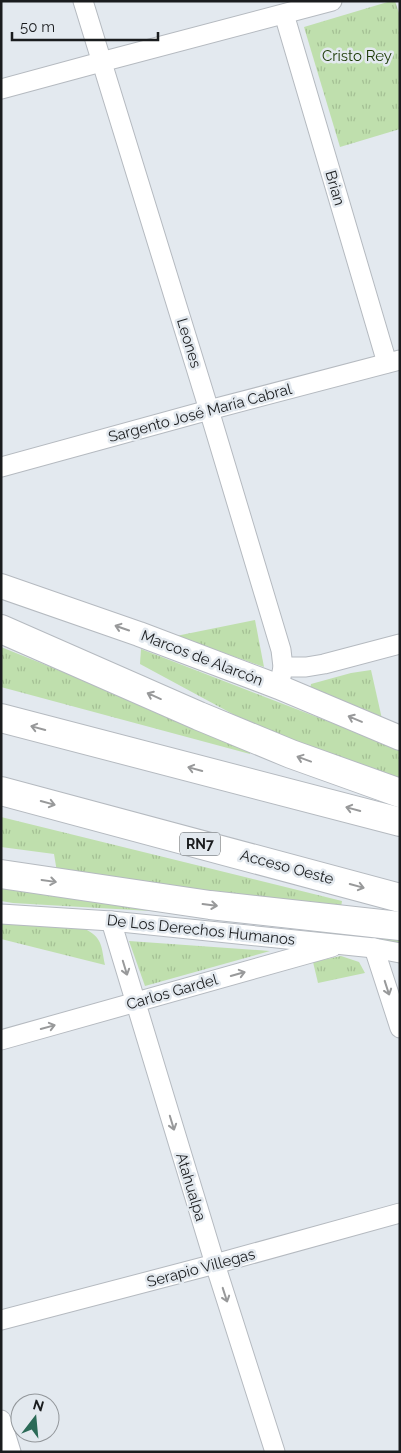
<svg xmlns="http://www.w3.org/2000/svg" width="401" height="1453" font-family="Raleway,sans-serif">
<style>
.grass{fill:url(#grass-tufts)}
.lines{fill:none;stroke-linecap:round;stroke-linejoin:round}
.minor-casing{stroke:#b5bac0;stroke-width:21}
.tertiary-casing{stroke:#b5bac0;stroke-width:26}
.motorway-casing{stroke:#b5bac0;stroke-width:30}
.minor{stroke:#fff;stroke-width:19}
.tertiary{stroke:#fff;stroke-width:24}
.motorway{stroke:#fff;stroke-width:28}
.oneway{stroke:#98999a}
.labels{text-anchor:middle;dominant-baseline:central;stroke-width:5;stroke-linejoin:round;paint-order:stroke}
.shield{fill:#e3e9ef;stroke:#565a5d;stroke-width:1}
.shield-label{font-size:14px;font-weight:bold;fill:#1a1c1e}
.park-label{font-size:15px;fill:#183600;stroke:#e3e9ef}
.street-label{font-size:15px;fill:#1a1c1e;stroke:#e3e9ef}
</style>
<defs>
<pattern id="grass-tufts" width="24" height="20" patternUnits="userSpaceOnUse" patternTransform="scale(1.25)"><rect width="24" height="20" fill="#bfdfad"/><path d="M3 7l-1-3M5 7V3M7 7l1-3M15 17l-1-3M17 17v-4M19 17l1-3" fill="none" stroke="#a4bf94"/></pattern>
</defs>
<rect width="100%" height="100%" fill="#e3e9ef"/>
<g class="grass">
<polygon points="391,1 395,1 400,16 400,129 340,147 304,27"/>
<polygon points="255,620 264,667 176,636"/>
<polygon points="1,647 250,747 250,754 1,687"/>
<polygon points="141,649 400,749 400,778 353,763 253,725 140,664"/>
<polygon points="371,670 382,719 310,689 311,684 351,673"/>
<polygon points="1,817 342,901 341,907 57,872 54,854 1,847"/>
<polygon points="1,887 400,934 400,943 185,913 13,903 1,901"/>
<path d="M1,921L83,928C103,937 101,946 105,965L1,939Z"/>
<polygon points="129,941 270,951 145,986"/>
<polygon points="341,956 359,962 365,973 318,983 313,962"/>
</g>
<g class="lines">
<g class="minor-casing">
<g id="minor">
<polyline points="83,1 209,410 281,650 283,667 279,687"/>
<polyline points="284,14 387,363"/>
<polyline points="1,89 101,62 332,1"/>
<polyline points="1,467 209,410 400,360"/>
<polyline points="283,667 306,667 324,664 400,644"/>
<polyline points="1,914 111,921 374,948 400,953"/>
<polyline points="111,921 215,1264 275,1452"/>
<polyline points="374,948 400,1028"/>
<polyline points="1,1040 332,947"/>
<polyline points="1,1320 215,1264 400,1213"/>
<polyline points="1,1420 11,1452"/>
</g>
</g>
<g class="tertiary-casing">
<polyline id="tertiary" points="1,586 139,634 279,687 400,738"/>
</g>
<g class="motorway-casing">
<g id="motorway">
<polyline points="1,629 199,716 291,754 400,793"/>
<polyline points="1,718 400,822"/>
<polyline points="1,791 400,898"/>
<polyline points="1,874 210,905 400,926"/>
</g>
</g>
<use href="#minor" class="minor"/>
<use href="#tertiary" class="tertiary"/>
<use href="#motorway" class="motorway"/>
</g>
<defs><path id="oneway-shaft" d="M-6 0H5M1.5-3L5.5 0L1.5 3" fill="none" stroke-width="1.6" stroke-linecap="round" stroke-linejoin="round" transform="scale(1.25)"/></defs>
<g class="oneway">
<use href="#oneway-shaft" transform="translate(122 628) rotate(-161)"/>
<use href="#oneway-shaft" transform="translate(154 696) rotate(-156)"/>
<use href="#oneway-shaft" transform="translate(355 719) rotate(-157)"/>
<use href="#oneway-shaft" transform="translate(38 728) rotate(-165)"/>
<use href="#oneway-shaft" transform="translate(304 759) rotate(-160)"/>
<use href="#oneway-shaft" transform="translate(195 769) rotate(-165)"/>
<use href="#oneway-shaft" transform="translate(48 803) rotate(15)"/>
<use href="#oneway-shaft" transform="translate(353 809) rotate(-165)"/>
<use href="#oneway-shaft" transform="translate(49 881) rotate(8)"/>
<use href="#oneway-shaft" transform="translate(357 886) rotate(15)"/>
<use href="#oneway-shaft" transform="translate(210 905) rotate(7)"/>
<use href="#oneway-shaft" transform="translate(125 968) rotate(73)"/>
<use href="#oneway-shaft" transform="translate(238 974) rotate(-16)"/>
<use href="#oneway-shaft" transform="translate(387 988) rotate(72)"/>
<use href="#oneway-shaft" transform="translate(48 1027) rotate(-15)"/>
<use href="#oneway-shaft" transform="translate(172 1123) rotate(73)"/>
<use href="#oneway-shaft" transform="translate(225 1295) rotate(72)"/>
</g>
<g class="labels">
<rect class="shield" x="180" y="832.5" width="40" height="23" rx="4"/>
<g class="shield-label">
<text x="200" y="844">RN7</text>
</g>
<g class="park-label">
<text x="357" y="56">Cristo Rey</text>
</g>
<g class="street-label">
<text transform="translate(335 188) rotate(74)">Brian</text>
<text transform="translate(189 343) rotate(73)">Leones</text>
<text transform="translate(200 413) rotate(-15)">Sargento José María Cabral</text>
<text transform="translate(202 658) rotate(21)">Marcos de Alarcón</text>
<text transform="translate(287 867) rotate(15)">Acceso Oeste</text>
<text transform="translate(201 930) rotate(6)">De Los Derechos Humanos</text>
<text transform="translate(172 992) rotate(-16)">Carlos Gardel</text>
<text transform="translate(191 1187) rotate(73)">Atahualpa</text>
<text transform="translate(201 1268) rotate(-15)">Serapio Villegas</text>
</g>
</g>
<rect width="401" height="1453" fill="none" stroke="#1a1c1e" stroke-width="5"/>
<g transform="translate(35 1418) rotate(16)"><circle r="24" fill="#e3e9ef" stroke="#93979b"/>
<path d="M0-4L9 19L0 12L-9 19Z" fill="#2b6a57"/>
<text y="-8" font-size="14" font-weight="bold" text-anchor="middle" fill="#1a1c1e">N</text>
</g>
<path d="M12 32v8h146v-8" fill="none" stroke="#1a1c1e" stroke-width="2.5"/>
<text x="20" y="32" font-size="15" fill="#1a1c1e" stroke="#e3e9ef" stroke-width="4" paint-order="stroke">50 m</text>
</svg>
